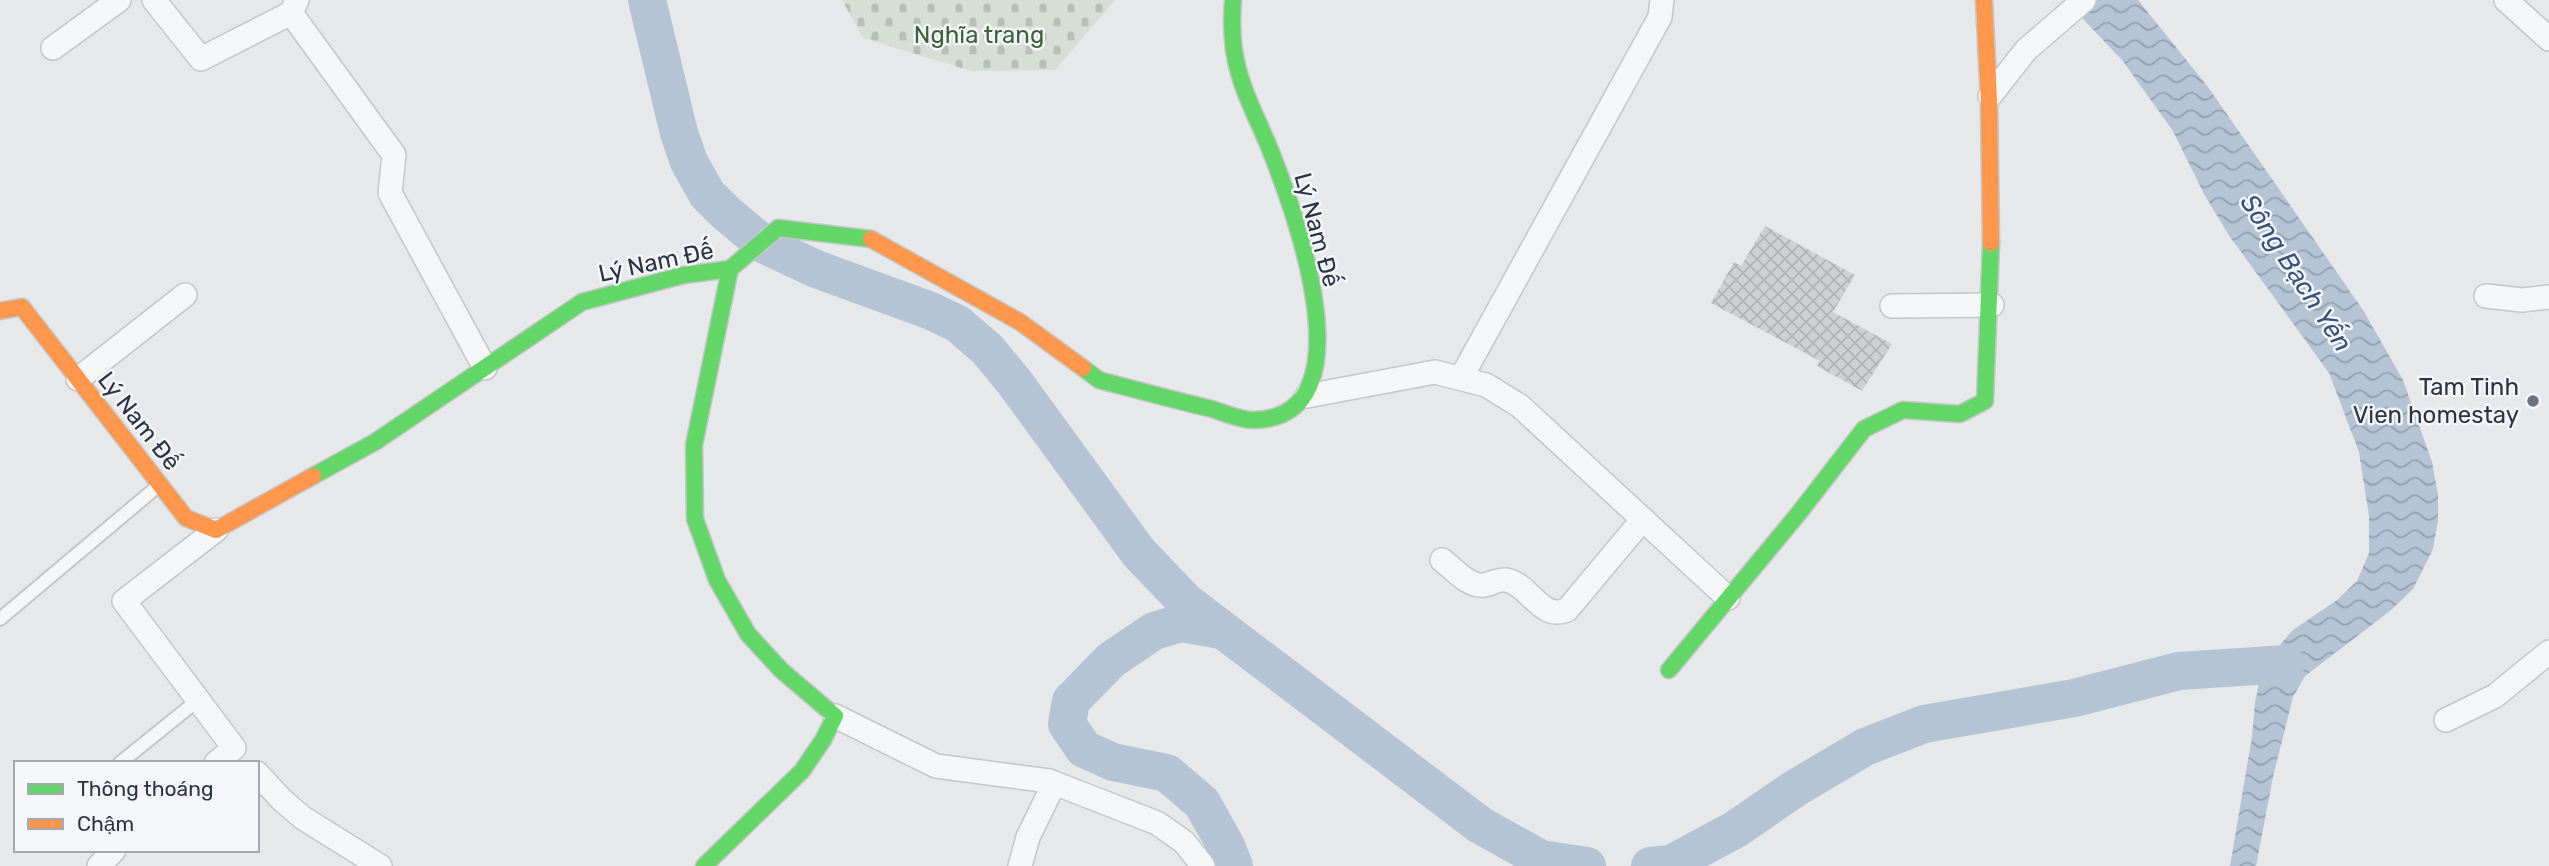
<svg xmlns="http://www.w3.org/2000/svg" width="2549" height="866" font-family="Rubik,sans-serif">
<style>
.cemetery{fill:url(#cemetery-stones)}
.water{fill:url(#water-waves)}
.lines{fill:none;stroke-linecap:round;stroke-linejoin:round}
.river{stroke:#b4c4d5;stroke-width:38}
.building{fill:url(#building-cross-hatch)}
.lane-casing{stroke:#c4c6c8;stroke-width:16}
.street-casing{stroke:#c4c6c8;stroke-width:26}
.fast-casing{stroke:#c4c6c8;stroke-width:19}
.slow-casing{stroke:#c4c6c8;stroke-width:19}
.lane{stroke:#f5f6f7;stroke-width:12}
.street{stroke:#f5f6f7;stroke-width:23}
.fast{stroke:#63d668;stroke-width:16}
.slow{stroke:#ff974d;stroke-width:16}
.poi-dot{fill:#6c737f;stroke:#f4f6f9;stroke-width:2.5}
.labels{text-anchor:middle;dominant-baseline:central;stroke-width:5;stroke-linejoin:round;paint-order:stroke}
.park-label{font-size:24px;fill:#3f6138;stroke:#f4f6f9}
.street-label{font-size:24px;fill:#2b3445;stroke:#f4f6f9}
.poi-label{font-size:24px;fill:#2b3445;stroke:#f4f6f9;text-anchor:end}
.water-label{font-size:26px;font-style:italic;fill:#34527a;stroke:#f4f6f9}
</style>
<defs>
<pattern id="cemetery-stones" width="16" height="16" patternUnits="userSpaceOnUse" patternTransform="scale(1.75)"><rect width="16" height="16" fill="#d6ded6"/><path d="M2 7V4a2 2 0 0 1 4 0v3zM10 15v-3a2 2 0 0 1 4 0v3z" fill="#b8bfb9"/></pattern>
<pattern id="water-waves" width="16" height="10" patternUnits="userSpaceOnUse" patternTransform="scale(1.75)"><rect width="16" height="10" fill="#b4c4d5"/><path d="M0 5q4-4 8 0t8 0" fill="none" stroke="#93a0af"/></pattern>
<pattern id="building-cross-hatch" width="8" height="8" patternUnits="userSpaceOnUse" patternTransform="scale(1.75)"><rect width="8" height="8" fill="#ced0d3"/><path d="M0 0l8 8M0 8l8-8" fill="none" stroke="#b1b3b6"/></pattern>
</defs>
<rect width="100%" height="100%" fill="#e6e8ea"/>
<polygon class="cemetery" points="842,0 1115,0 1055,70 971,71 863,38"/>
<polygon class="water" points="2065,0 2138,0 2208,87 2363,310 2403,380 2432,462 2438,495 2438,520 2433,549 2413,589 2390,611 2305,676 2293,697 2273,777 2256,866 2230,866 2252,737 2255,703 2259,683 2271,655 2293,630 2337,600 2357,581 2369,553 2369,516 2359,452 2329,373 2228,234 2204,194 2173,131 2122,60"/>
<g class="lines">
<g class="river">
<polyline points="647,0 679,133 689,162 707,194 725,212 763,244 816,269 931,311 958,324 988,350 1015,383 1139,553 1186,602 1480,825 1541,859 1587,866"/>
<polyline points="1221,630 1181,623 1154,631 1111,660 1071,701 1067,724 1084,749 1113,762 1167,773 1202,803 1226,846 1234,866"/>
<polyline points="1650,866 1671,864 1736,829 1794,789 1865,747 1924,724 2074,698 2179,671 2286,664"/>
</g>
</g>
<polygon class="building" points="1765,226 1855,275 1833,312 1892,344 1862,391 1817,366 1820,361 1711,303 1734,262 1741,266"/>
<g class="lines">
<g class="lane-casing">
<g id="lane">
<polyline points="0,619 158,486"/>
<polyline points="120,763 198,700"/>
</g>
</g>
<g class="street-casing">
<g id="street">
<polyline points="154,0 201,59 291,13"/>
<polyline points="297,0 291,13 394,155 390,193 485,368"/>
<polyline points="2506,0 2549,39"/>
<polyline points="53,48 119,0"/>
<polyline points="1990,96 2026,50 2084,0"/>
<polyline points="2486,296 2522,300 2549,297"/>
<polyline points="1892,306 1992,305"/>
<polyline points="1461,378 1660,17 1662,0"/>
<polyline points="78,379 185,295"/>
<polyline points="1307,396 1435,372 1486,385 1520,406 1728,598"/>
<polyline points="216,530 124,601 234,748 216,763"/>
<path d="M1442,560C1454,569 1468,587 1484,585C1490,584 1499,579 1506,580C1530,584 1540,621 1567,610L1643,519"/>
<polyline points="835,716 936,766 1049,781 1050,792 1028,837 1020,866"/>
<polyline points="2446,720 2495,696 2549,652"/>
<polyline points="257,773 282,800 303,818 380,866"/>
<polyline points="1049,781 1157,823 1184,842 1203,866"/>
<polyline points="99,866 114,850"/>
</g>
</g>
<g class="fast-casing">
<g id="fast">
<path d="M1083,368L1099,380C1137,390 1174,400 1212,409C1224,413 1240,420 1253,420C1373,419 1293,207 1269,147C1259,122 1246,99 1239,73C1232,50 1231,25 1233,0"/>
<polyline points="313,476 375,442 582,302 684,275 730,269 778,228 871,239"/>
<polyline points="1669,670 1799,513 1864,429 1903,410 1960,414 1985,401 1991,243"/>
<polyline points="704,866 802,771 823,740 835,716 781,670 748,634 717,580 695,519 694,445 730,269"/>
</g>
</g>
<g class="slow-casing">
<g id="slow">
<polyline points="1984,0 1989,100 1991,243"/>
<polyline points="871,239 1020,322 1083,368"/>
<polyline points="0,311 22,307 186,518 216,530 313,476"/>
</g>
</g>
<use href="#lane" class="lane"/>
<use href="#street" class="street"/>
<use href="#fast" class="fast"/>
<use href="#slow" class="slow"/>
</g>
<circle class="poi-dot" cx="2533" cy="401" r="7"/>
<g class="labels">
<g class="park-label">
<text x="979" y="35">Nghĩa trang</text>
</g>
<g class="street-label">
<text transform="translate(1317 230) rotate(75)">Lý Nam Đế</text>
<text transform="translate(656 262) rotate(-12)">Lý Nam Đế</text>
<text transform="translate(139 421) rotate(52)">Lý Nam Đế</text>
</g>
<g class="poi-label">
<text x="2519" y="387">Tam Tinh<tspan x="2519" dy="28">Vien homestay</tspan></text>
</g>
<g class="water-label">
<text transform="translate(2296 273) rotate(57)">Sông Bạch Yến</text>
</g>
</g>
<rect x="14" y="761" width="245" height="91" fill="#f4f6f9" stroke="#a4a8b1" stroke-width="2"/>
<rect x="28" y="784" width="35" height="10" fill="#63d668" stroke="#a4a8b1" stroke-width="2"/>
<text x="77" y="796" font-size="21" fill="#2b3445">Thông thoáng</text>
<rect x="28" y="819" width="35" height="10" fill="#ff974d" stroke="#a4a8b1" stroke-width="2"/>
<text x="77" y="831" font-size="21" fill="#2b3445">Chậm</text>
</svg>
